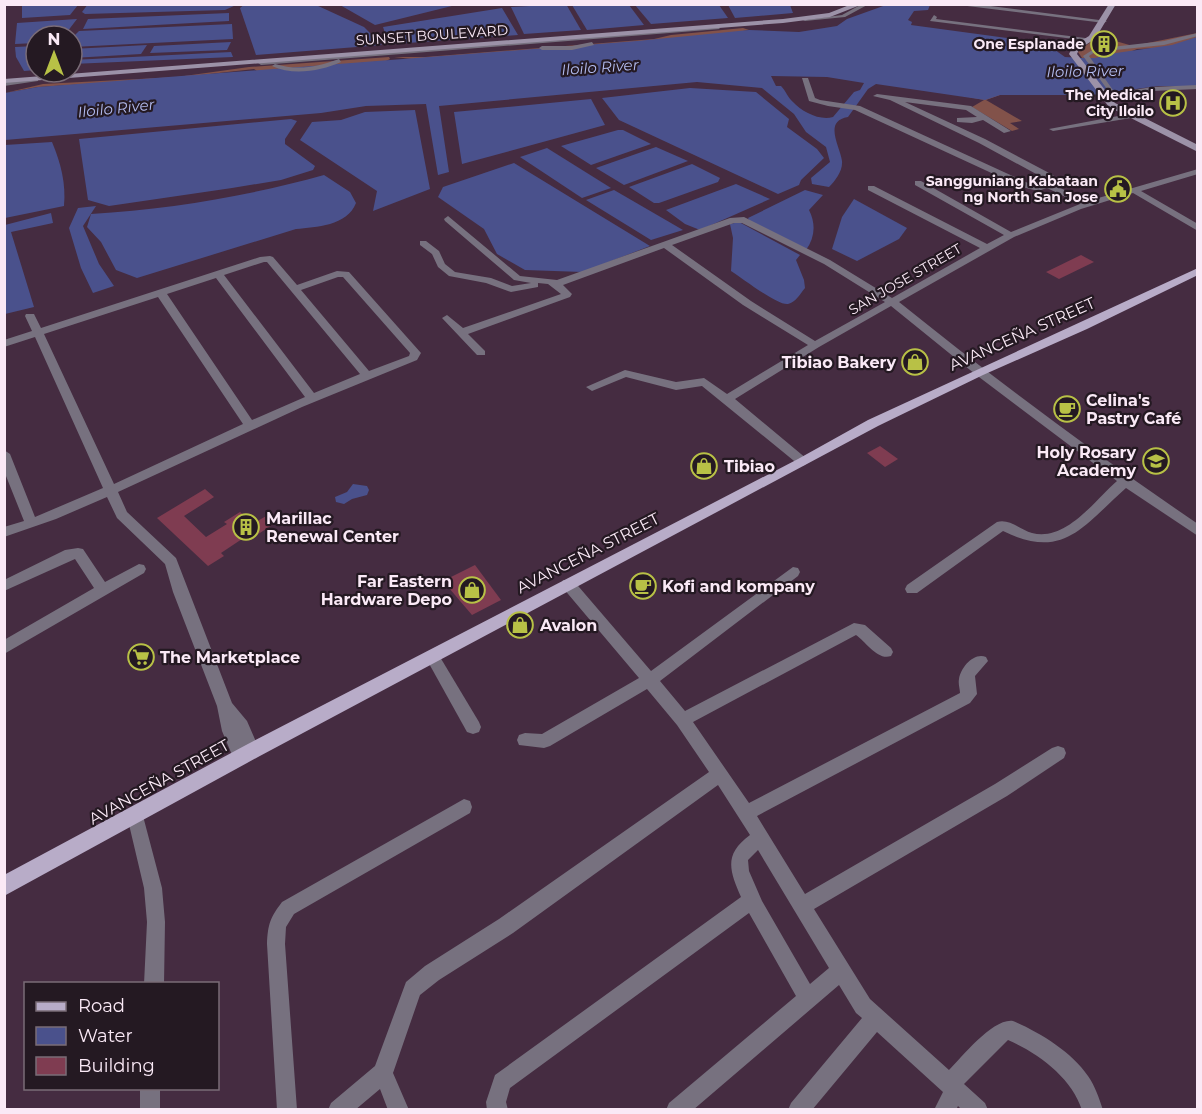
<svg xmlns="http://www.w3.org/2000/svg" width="1202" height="1114" font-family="Montserrat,sans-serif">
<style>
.green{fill:#82524a}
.water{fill:#4a518c;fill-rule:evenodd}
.building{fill:#7f3c51}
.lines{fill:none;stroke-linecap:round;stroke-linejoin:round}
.pedestrian{fill:#77717f;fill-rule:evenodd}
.minor{fill:#77717f;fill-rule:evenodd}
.secondary{fill:#9c92a8;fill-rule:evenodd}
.primary{fill:#b8acc8;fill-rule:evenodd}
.labels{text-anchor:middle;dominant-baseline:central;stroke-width:4.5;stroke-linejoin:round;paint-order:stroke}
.far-street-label{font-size:14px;fill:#fae9f6;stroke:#241922}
.far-poi-label{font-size:14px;font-weight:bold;fill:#fae9f6;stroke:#241922;text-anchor:end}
.far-water-label{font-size:15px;font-style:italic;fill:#b2bbef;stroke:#241922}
.street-label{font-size:16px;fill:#fae9f6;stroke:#241922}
.poi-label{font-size:16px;font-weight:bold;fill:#fae9f6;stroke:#241922;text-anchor:start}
</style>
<rect width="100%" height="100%" fill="#452c41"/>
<g class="green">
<polygon points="743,28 749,30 713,36 412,59 394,57 425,57 654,39 671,35"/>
<polygon points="1197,33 1197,42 1180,47 1137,49 1108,61 1082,58 1078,52 1098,36 1133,46"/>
<polygon points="389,57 390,59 386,61 257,71 254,69 165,79 38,87 5,93 43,84 177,77 249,67"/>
<polygon points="1092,91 1096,94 1000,95 986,100 1022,121 1010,123 1019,129 1012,131 972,107 984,100 963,96"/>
</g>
<g class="water">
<polygon points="88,4 236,4 236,5 225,10 85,14 82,12"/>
<polygon points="245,4 316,5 364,27 382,45 256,55 240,8"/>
<polygon points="566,4 581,30 524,34 511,7"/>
<polygon points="22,5 22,4 78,5 70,15 22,18"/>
<polygon points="340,5 456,5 375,25"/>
<polygon points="572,5 629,5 644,25 587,30"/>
<polygon points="635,5 719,5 728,18 651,24"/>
<polygon points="728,5 790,5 793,13 735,18"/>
<path d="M886,5H930L928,10L914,11L908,20L912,22L911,25L1021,40L1055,50L1065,57L1082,58H1095L1116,53L1172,45L1197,37V86H1158L1092,95H1000L985,100L876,84L868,89L848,117C823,121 840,146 842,161C843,171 835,181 829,187L812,184L811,178L830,162L826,147L806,132L794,114L762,88L697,82L439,106L449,172L438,175L426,104L366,106L321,113L5,140V93L38,87L637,41L749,30L799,32L837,26L847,19ZM771,76L827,77L864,83L860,90L854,92L833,117C820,121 802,112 793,102C788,98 786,91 781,86H776Z"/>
<polygon points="502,8 518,35 394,44 398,40 385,33 383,27"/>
<polygon points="229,13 229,21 83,29 88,19"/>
<polygon points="77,19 64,36 36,36 36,43 15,44 17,23"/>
<polygon points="232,24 233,39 72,47 72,38 79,31"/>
<polygon points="231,42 227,50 150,53 154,46"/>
<polygon points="147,45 141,54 72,58 72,49"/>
<polygon points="36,46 36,70 24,71 16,57 15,47"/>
<polygon points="231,52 233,57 72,64 72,60"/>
<polygon points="690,88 756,92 789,119 787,127 817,149 824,158 801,180 799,185 778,194 619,120 602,98"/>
<polygon points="591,99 605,125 462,164 454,112"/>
<polygon points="415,110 430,189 373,211 377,191 300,140 312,122 341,120 365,112"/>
<polygon points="291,119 297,121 285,139 285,144 315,166 313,170 281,180 232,188 109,206 88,200 79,139"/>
<polygon points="618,130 623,130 651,144 591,165 561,146"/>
<path d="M52,142C61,164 66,183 64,206L5,218V145Z"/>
<polygon points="656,147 688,161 624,185 596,168"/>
<polygon points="547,148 611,188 582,198 520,157"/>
<polygon points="514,163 650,246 583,272 525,270 497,254 484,229 438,197 443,187"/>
<polygon points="692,164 720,178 718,182 659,203 654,203 629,187"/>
<path d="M324,175L350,192L356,203C347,226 316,227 296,229L137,278L116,270L101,242L87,227L91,214C170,209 249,196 324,175Z"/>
<polygon points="736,184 770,199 700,230 685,224 666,210"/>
<polygon points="614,190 683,230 651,240 586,200"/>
<path d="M805,190L823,195L809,210C816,224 815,237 806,250L750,222L748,218Z"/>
<polygon points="854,199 907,228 899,239 857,261 832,249 842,217"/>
<polygon points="96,206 83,226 99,264 114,286 93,293 81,268 69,228 78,208"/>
<polygon points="51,213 53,223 11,232 34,307 5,314 5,225"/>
<path d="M739,222L800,255L796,260L804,280L805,288C800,294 796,302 788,304C778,306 742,278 731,271L733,238L730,224Z"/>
<polygon points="353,484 367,486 369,490 367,495 352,499 344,504 336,502 335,497 347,492"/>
</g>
<g class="building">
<polygon points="1081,255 1094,262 1059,279 1046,272"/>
<polygon points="880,446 898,459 885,467 867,453"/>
<polygon points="205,489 214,497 184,516 206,537 227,524 224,522 240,512 254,523 268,515 277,522 249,540 245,537 221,553 224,556 208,566 157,518"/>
<polygon points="475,565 501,600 472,615 443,581"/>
</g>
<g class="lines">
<g class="pedestrian">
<polygon points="862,4 869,4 845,17 805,21 803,20 842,15"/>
<polygon points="718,27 720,29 261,65 258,63 261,61"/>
<polygon points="1198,33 1198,36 1164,45 1095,52 1089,56 1115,93 1152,87 1198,85 1198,89 1152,91 1112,96 1083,56 1094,49 1164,41"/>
<polygon points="592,42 594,45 572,50 542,50 539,48 542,46 572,46"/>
<path d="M339,59L341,62C321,71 293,76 272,66L275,64C298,71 317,67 339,59Z"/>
<polygon points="36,78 38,79 38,81 4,86 4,82"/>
</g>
<g class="minor">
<polygon points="951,4 975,4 1107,21 1104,23"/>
<polygon points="934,15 937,17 936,19 1093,39 1090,41 930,21"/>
<path d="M802,78H808L815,98L820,100L860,106L1028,183L1037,185L1049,181L979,143L890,100L873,96L877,94L971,106L1011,131L1004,133L983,120L972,123L957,122V118L977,117L966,110L905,102L985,139L1053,175L1058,182L1054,185L1088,201L1198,169V174L1141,191L1198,224V231L1133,193L1081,209L1014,237L899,302C996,380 1095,454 1198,524V536L1126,488C1083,526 1064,561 1003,531L917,593H907L905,589L907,585L997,522C1009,518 1021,530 1032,533C1066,542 1095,500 1117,481L975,374L891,306L819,347L735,399L807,459L809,462L803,466L799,465L702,386L676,390L626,377L592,391L586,387L625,370L676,382L704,378L727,394L808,345L743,305L664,248L563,285L572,294L570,297L468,334L485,351V355H477L442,318L447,315L463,328L561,294L548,284L538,283V287L511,292L486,283L449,276L438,267L432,254L420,245V241H426L439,251L445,264L455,272L491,278L512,286L531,283L514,280L445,221L444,219L448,216L520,276L557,280L730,218L744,217L830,260L892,298L980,248L868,190V186H874L987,244L1004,235L915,185V181H921L1011,232L1080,204L1047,188L1038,191L1022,187L855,110L828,106L809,101ZM734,223H742L824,264L885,302L815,341L751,301L672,245Z"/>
<polygon points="1134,113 1137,113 1137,117 1053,131 1049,129"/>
<path d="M270,256L273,257L297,285L337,271L349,272L421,353L417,360L302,407L118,492L127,512L176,558L232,703L247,721L260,751L258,756L249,757L247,762L241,764L235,762L222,731L217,706L173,592L165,564L117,518L107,497L56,519L4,537V527L24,521L4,471V450L10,454L35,517L103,488L35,337L4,347V340L32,331L25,316L26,314H34L41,328L260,257ZM264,262H267L360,374L314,393L224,275ZM338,277H343L410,353L409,356L369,371L301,290ZM216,278L305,397L252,420L167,294ZM158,297L243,424L114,484L44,334Z"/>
<polygon points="78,548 83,549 105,582 139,564 144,565 146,569 144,573 4,654 4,640 94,588 75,559 4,591 4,580 65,550"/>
<path d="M793,567L798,568L800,572L798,576L660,681L685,711L854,623L865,625L891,648L893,652L891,656C878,661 866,642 856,635L693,722L749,803L960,693C960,689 958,684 959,679C961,667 974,652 986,657L988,661L975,676L977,694L970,703L757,816L805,894L995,784L1052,748L1058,746L1064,748L1066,753L1064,758L1007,796L814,909L870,999L949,1070C963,1056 993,1018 1013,1021C1039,1032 1072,1052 1088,1076C1095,1086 1099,1098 1103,1110H1082C1072,1078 1038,1053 1008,1040L964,1084L985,1103L988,1110H962L958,1106L956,1110H934L943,1092L877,1032L812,1110H788L791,1103L862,1018L856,1013L839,985L693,1110H666L669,1103L796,996L749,913L510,1088L506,1102L508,1110H487L486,1102L495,1075L741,897C729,870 724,854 750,835L718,785L513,933L439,980L420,995L393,1073L409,1110H388L380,1089L355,1110H328L331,1103L375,1066L406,982L425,966L499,919L709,772L677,725L647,689L550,746L544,748L519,745L517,740L519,735L525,733L542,734L639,678L563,588L561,584L563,580H573L651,671ZM758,850L829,968L810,984L762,901L749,871L748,860Z"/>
<polygon points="432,650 437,652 479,722 481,727 479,732 473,734 467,732 427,660 425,656 427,652"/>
<path d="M464,799L470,801L472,807L470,813L294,914L286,927L285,944L297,1110H277L267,944C268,924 270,918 282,902Z"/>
<polygon points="135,808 141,810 143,816 162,888 165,922 164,984 144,984 147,922 144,888 127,816 129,810"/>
<rect x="140" y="1088" width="20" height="22"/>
</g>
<g class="secondary">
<polygon points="852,4 863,4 830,17 783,23 4,83 4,79 783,19 829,13"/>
<polygon points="1109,4 1116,4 1095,39 1079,49 1077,54 1115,103 1198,145 1198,152 1109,107 1069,54 1073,46 1089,36"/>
</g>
<polygon class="primary" points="1198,268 1198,275 1087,329 983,375 878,426 258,757 4,896 4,875 246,745 798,459 868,420"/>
</g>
<defs>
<g id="building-ring" transform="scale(1.35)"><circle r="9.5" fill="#241922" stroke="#b8c146" stroke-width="1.5"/><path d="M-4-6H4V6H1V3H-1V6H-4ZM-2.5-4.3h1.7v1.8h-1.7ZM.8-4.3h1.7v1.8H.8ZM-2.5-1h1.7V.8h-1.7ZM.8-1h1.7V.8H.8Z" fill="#b8c146"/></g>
<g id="hospital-ring" transform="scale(1.35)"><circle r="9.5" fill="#241922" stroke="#b8c146" stroke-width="1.5"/><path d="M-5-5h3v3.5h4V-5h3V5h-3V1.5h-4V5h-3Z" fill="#b8c146"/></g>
<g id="civic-ring" transform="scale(1.35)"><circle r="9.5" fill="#241922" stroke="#b8c146" stroke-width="1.5"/><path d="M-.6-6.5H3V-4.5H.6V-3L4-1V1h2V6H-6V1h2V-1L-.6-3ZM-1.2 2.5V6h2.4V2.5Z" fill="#b8c146"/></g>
<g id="shop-ring" transform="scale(1.35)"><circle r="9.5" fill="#241922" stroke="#b8c146" stroke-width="1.5"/><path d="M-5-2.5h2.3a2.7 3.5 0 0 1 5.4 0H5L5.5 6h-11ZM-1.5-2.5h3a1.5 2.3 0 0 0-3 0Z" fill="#b8c146"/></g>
<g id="cafe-ring" transform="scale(1.35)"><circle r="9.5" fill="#241922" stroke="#b8c146" stroke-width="1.5"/><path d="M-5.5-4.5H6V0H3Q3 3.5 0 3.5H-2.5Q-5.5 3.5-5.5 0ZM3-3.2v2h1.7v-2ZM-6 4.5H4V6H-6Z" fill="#b8c146"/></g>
<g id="school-ring" transform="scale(1.35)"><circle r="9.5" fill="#241922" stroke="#b8c146" stroke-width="1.5"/><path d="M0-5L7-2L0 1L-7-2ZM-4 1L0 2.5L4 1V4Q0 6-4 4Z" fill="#b8c146"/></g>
<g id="supermarket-ring" transform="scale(1.35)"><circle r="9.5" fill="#241922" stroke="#b8c146" stroke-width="1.5"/><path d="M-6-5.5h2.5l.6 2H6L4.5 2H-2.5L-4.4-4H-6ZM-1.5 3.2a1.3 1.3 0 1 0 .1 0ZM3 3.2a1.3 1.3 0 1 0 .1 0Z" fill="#b8c146"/></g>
</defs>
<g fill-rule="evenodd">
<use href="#building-ring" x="1104" y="44"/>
<use href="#hospital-ring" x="1173" y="103"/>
<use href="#civic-ring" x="1118" y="189"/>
<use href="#shop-ring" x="915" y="362"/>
<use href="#cafe-ring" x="1067" y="409"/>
<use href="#school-ring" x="1156" y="461"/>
<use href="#shop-ring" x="704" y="466"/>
<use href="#building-ring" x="246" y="527"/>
<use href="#cafe-ring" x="643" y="586"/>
<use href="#shop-ring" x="472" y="590"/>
<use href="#shop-ring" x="520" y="625"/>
<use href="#supermarket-ring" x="141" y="657"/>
</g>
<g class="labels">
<g class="far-street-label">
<text transform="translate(432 35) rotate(-4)">SUNSET BOULEVARD</text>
<text transform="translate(905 279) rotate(-30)">SAN JOSE STREET</text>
</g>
<g class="far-poi-label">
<text x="1084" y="44">One Esplanade</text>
<text x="1154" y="95">The Medical<tspan x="1154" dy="16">City Iloilo</tspan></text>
<text x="1098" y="181">Sangguniang Kabataan<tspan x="1098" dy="16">ng North San Jose</tspan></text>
</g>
<g class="far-water-label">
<text transform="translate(600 67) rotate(-4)">Iloilo River</text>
<text transform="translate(1085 71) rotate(-1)">Iloilo River</text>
<text transform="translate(116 108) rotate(-6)">Iloilo River</text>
</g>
<g class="street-label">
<text transform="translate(1022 334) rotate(-24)">AVANCEÑA STREET</text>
<text transform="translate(588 553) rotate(-27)">AVANCEÑA STREET</text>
<text transform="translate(159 782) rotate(-29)">AVANCEÑA STREET</text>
</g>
<g class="poi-label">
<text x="896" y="362" text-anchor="end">Tibiao Bakery</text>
<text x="1086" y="400">Celina's<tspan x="1086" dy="18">Pastry Café</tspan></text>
<text x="1136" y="452" text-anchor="end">Holy Rosary<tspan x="1136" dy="18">Academy</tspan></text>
<text x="724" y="466">Tibiao</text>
<text x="266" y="518">Marillac<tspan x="266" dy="18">Renewal Center</tspan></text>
<text x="452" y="581" text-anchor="end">Far Eastern<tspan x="452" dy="18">Hardware Depo</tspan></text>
<text x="662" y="586">Kofi and kompany</text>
<text x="540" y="625">Avalon</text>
<text x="160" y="657">The Marketplace</text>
</g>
</g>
<rect width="1202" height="1114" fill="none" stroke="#fae9f6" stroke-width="12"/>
<rect x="24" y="982" width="195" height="108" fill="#241922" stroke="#7a6c77" stroke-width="1.5"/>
<rect x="36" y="1002" width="30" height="9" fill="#b8acc8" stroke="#7a6c77" stroke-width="1.5"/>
<text x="78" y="1012" font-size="18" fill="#fae9f6">Road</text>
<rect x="36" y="1027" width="30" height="18" fill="#4a518c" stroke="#7a6c77" stroke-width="1.5"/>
<text x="78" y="1042" font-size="18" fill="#fae9f6">Water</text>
<rect x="36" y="1057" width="30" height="18" fill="#7f3c51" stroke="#7a6c77" stroke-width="1.5"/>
<text x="78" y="1072" font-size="18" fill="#fae9f6">Building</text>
<g transform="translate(54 54)"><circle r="28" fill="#241922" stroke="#7a6c77" stroke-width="1.5"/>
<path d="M0-4.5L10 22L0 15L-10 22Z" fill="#b8c146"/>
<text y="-9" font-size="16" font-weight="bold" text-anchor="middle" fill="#fae9f6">N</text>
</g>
</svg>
